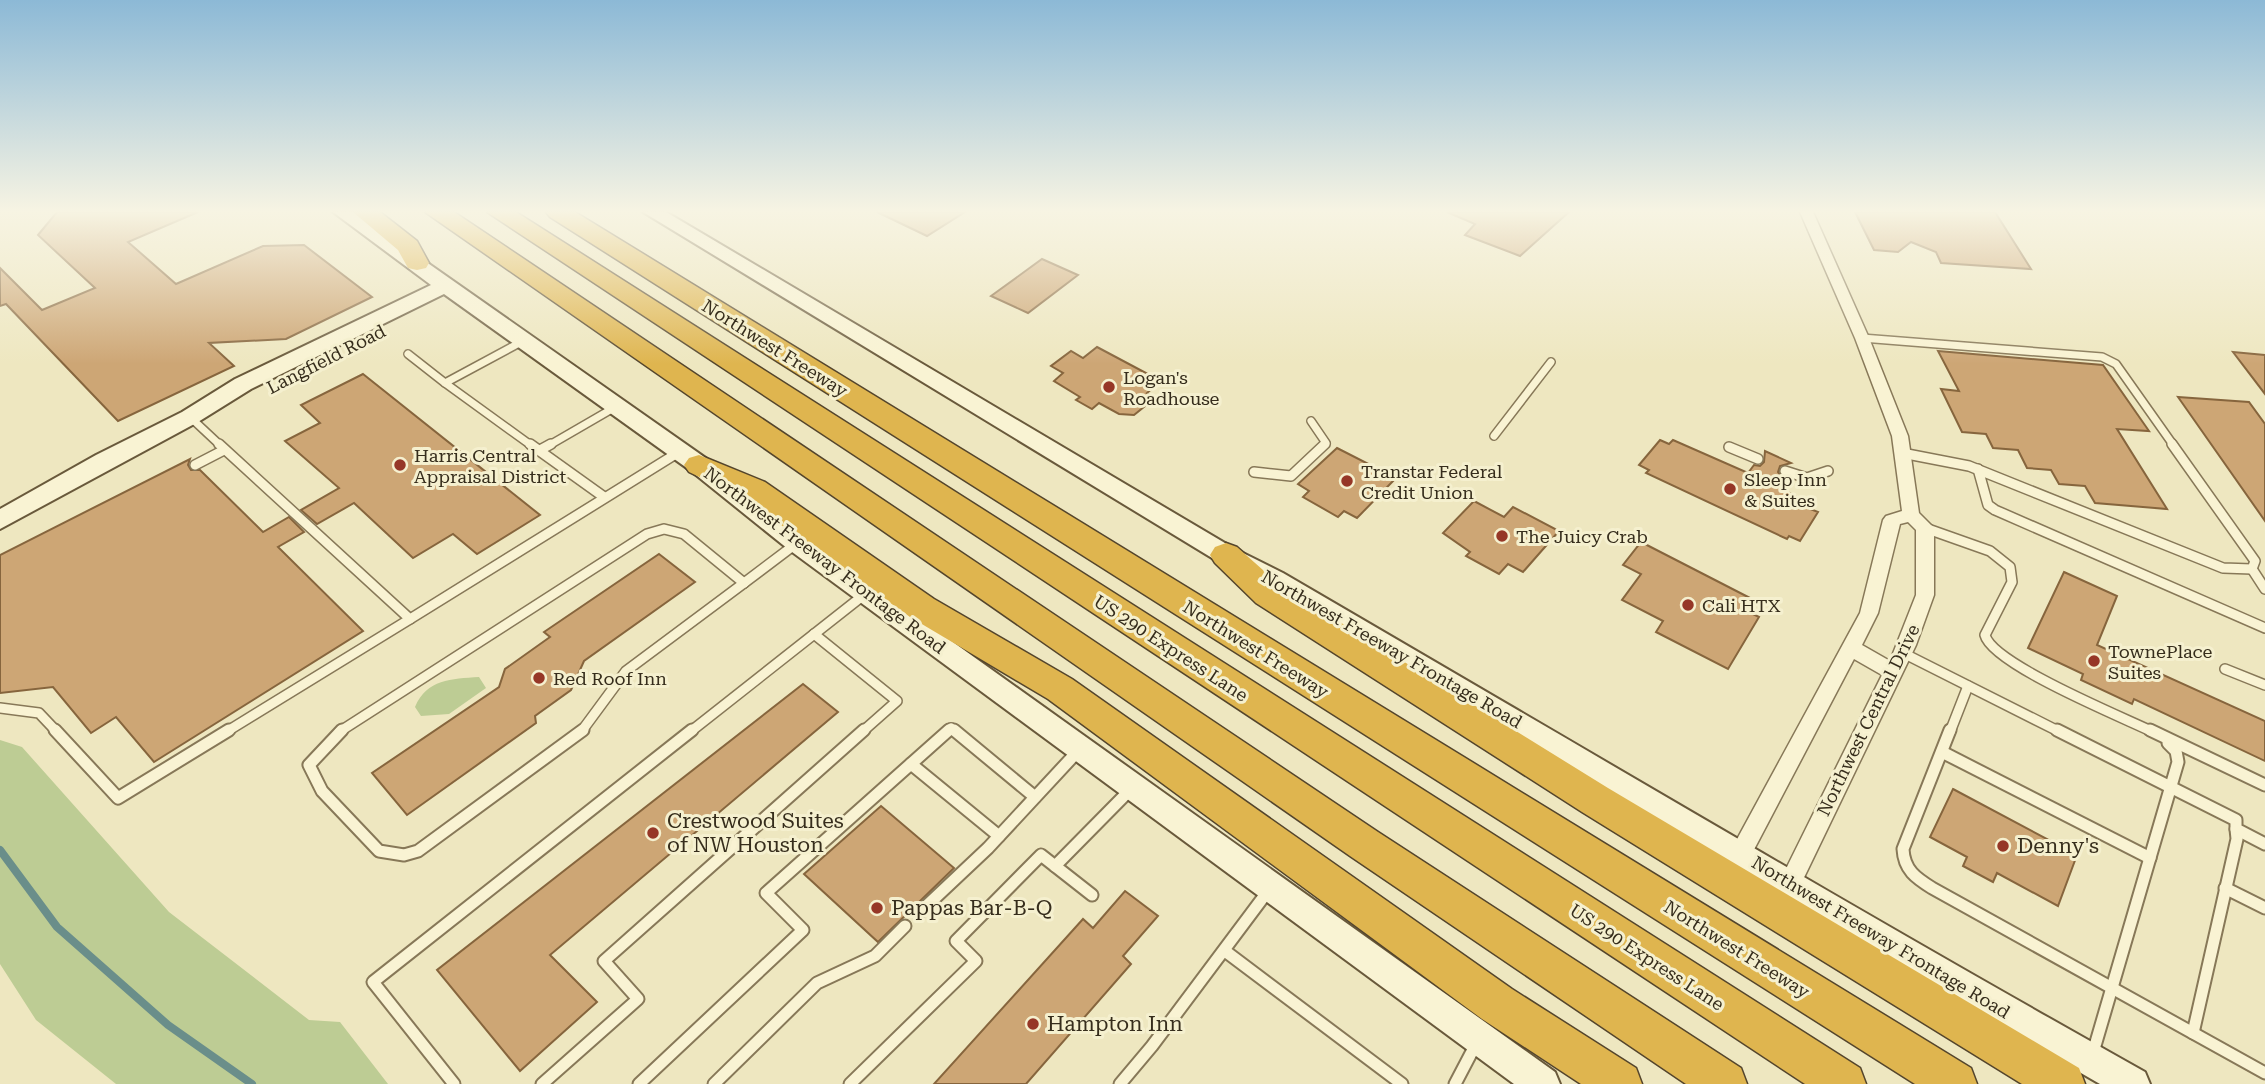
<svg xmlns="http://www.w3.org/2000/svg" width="2265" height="1084" font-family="'Roboto Serif',serif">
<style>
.green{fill:#bdcc94}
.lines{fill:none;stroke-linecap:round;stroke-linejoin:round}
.stream{stroke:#6a8e8a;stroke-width:8}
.building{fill:#cda675;stroke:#86653d;stroke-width:2}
.lane-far2-casing{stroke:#877858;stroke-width:10}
.lane-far1-casing{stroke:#877858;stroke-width:12}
.lane-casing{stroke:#877858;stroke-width:15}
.street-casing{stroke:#877858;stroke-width:3}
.secondary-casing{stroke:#69593b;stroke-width:4}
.highway-casing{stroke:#54452c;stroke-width:3}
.lane-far2{stroke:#f9f3d3;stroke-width:7}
.lane-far1{stroke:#f9f3d3;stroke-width:9}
.lane{stroke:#f9f3d3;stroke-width:11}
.street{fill:#f9f3d3;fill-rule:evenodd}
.secondary{fill:#f9f3d3;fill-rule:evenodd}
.highway{fill:#dfb54f;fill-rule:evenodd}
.poi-dot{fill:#963727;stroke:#f5f0cf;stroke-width:2.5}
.labels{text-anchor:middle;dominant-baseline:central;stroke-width:6;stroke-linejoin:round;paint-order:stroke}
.street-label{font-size:18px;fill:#362d1c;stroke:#f5f0cf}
.poi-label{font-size:18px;fill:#362d1c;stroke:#f5f0cf;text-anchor:start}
.near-poi-label{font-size:21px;fill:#362d1c;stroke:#f5f0cf;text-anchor:start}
</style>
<rect width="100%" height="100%" fill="#eee7c0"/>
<g class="green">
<path d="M479,677L486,688L449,714L421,716L415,707C427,679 451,679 479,677Z"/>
<polygon points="0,740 22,747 169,912 309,1020 340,1022 388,1084 116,1084 36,1020 0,964"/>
</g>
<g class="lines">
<polyline class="stream" points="0,850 57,927 168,1025 252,1084"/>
</g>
<g class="building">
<polygon points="57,212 198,212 128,242 176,284 263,246 304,245 372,297 286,339 209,343 234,366 118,421 6,304 0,306 0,268 42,310 95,288 38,235"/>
<polygon points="877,212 965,212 927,236"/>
<polygon points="1447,212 1569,212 1520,256 1465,235 1475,224"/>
<polygon points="1855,212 1995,212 2031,269 1941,263 1936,252 1911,242 1898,252 1874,250"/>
<polygon points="1042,259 1078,275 1028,313 991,296"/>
<polygon points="1097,347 1161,381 1147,393 1155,398 1134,415 1119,414 1099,403 1092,409 1076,400 1080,397 1054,381 1063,373 1051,366 1071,351 1083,358"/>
<polygon points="1938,351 2103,365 2149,431 2117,429 2167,509 2095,503 2085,486 2059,484 2051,470 2027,468 2018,450 1993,448 1986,434 1962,432 1941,389 1959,391"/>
<polygon points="2233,352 2265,355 2265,394"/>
<polygon points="363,374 540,515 477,554 453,534 413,558 354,503 317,524 301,510 339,488 285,441 320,423 301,405"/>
<polygon points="2178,397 2249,402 2265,424 2265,521"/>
<polygon points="1660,440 1669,444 1673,440 1748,473 1754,465 1760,466 1764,462 1765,451 1791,463 1780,466 1778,472 1781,476 1774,485 1811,504 1808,508 1818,512 1800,541 1789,536 1787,539 1646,473 1649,470 1639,465"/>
<polygon points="1337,448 1396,478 1357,518 1344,511 1338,517 1303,497 1309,491 1298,484"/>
<polygon points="190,459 188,465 191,470 200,470 263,532 289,517 304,532 278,547 363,631 154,762 116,717 91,733 53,687 0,693 0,555"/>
<polygon points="1474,501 1504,517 1513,507 1559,531 1523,572 1508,564 1499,574 1466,556 1470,552 1443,533"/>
<polygon points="1641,542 1750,598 1743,609 1759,617 1728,669 1656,632 1663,621 1622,600 1641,574 1623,565"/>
<polygon points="659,554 695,582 584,661 571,690 535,716 536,723 407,815 372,773 499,687 505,669 550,637 544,632"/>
<polygon points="2064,572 2117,596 2097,645 2265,721 2265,761 2134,699 2132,704 2081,680 2083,674 2028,648"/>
<polygon points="803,684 838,712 550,955 597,1002 520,1071 437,970"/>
<polygon points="1953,789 2077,855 2058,906 1997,873 1993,882 1963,866 1967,857 1930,837"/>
<polygon points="881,806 954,868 878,942 804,874"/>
<polygon points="1125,891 1158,916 1123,956 1131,964 1026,1084 934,1084 1083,919 1093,928"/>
</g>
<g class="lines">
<g class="lane-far2-casing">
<g id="lane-far2">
<polyline points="1862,338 2102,357 2116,364 2174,446"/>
<polyline points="523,341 445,383 532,446"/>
<polyline points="408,354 445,383"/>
<polyline points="190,417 221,446"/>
<polyline points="1311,421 1326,443 1323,446"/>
<polyline points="1494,436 1551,362"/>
<polyline points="548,446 617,406"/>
</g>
</g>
<g class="lane-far1-casing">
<g id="lane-far1">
<polyline points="219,444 410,619 679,452"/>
<polyline points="530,444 604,497"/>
<polyline points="1729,447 1758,459"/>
<polyline points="540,450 551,444"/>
<polyline points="1902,453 1969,466 2223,568 2252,569 2255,561 2172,444"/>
<polyline points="195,465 224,450"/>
<polyline points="1978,469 1988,505 1995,510 2265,628"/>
<polyline points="1785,471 1807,478 1828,471"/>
<polyline points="1254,472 1291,476 1325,444"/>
<path d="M1925,528L1990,551L2010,567L2012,582L1985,635C1992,664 2122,717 2153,732"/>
<polyline points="2252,569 2265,589"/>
<polyline points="744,583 797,543"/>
<polyline points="814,634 897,701 862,732"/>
<polyline points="1903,653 2060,732"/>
<polyline points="2225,669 2265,685"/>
<polyline points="0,708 39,713 57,732"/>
<polyline points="226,732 410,619"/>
<polyline points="339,732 647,534 664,529 684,534 744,583"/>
<polyline points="581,732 626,671 744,583"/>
<polyline points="690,732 865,594"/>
<polyline points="947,732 951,728 956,732"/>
<polyline points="1950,732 1968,686"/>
</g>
</g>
<g class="lane-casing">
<g id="lane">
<polyline points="55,730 118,798 229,730"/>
<polyline points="342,730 309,765 322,791 379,851 404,855 418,851 583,730"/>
<polyline points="954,730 1035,797"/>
<path d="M1950,730L1903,849C1904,870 1916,878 1932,888L2265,1073"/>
<polyline points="2057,730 2236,820 2236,829 2265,844"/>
<polyline points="2150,730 2265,785"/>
<polyline points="1942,752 2150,858"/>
<polyline points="911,764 999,836"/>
<polyline points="1055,866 1130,790"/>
<polyline points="2225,888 2265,908"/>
<polyline points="920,912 988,848 1078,751"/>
<polyline points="1225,951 1402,1084"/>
<polyline points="2193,1033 2237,839 2236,829"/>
<polyline points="2092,1056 2178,762 2176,751 2168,743"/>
<polyline points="454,1084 373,982 692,730"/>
<polyline points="542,1084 638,999 604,961 864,730"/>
<polyline points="639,1084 803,930 766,893 949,730"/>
<polyline points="714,1084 817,983 875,956 905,926"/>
<polyline points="850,1084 976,961 956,941 1041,855 1092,895"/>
<polyline points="1120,1084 1152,1046 1268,891"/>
<polyline points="1455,1084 1477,1042"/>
</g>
</g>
<g class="street-casing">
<path id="street" d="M1800,212H1813L1869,338L1908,436L1919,513L1934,528V595L1916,645L1798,890L1790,893L1782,890L1779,883L1882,675L1854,659L1748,861L1740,864L1732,861L1729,854L1860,613L1883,520L1886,516L1902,511L1892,436L1855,338ZM1908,522L1916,530V595L1890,661L1862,645L1878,613L1900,524Z"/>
</g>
<g class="secondary-casing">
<g id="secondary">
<polygon points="333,212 355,212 707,459 806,537 1555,1072 1560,1084 1514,1084 788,549 691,471 444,294 251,389 198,422 0,529 0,509 96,455 182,412 235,379 431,285"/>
<path d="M643,212H666L1235,549L1283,573C1570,740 1856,910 2145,1072L2150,1084H2100L1902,970L1779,893L1265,587L1217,561Z"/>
</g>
</g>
<g class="highway-casing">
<g id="highway">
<polygon points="353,212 380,212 417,241 429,263 426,268 417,270 408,268 398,250"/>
<polygon points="425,212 454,212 1378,832 1741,1068 1747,1084 1686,1084 1350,856"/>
<polygon points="487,212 516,212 1860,1068 1866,1084 1805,1084"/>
<polygon points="546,212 575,212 1971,1068 1977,1084 1915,1084 550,217"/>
<polygon points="699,455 765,482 934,599 1072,679 1512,989 1636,1068 1642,1084 1581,1084 1482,1019 1048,699 910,617 743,498 689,472 684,465 689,458"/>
<polygon points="1226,543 1237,547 1280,585 1608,788 2079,1068 2085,1084 2022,1084 1582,812 1256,603 1215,563 1210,555 1215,547"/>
</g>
</g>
<use href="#lane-far2" class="lane-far2"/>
<use href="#lane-far1" class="lane-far1"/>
<use href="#lane" class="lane"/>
<use href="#street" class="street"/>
<use href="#secondary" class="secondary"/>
<use href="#highway" class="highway"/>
</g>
<linearGradient id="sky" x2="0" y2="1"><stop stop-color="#8cb9d6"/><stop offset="0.58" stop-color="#f7f4e3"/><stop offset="1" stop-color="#f7f4e3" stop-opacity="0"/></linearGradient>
<rect width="2265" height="364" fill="url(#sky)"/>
<g class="poi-dot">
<circle cx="1109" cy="387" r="7"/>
<circle cx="400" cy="465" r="7"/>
<circle cx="1347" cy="481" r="7"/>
<circle cx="1730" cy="489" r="7"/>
<circle cx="1502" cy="536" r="7"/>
<circle cx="1688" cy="605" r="7"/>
<circle cx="2094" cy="661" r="7"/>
<circle cx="539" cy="678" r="7"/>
<circle cx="653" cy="833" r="7"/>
<circle cx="2003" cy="846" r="7"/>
<circle cx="877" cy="908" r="7"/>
<circle cx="1033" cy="1024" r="7"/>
</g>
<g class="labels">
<g class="street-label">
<text transform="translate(775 348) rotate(32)">Northwest Freeway</text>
<text transform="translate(326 359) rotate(-27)">Langfield Road</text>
<text transform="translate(825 560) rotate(37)">Northwest Freeway Frontage Road</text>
<text transform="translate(1171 648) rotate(33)">US 290 Express Lane</text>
<text transform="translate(1256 649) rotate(32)">Northwest Freeway</text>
<text transform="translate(1392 649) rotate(30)">Northwest Freeway Frontage Road</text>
<text transform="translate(1868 720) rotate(-64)">Northwest Central Drive</text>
<text transform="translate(1881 937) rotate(31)">Northwest Freeway Frontage Road</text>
<text transform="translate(1737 949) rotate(32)">Northwest Freeway</text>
<text transform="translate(1647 957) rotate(33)">US 290 Express Lane</text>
</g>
<g class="poi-label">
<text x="1123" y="377">Logan's<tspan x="1123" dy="21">Roadhouse</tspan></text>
<text x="414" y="455">Harris Central<tspan x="414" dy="21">Appraisal District</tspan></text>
<text x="1361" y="471">Transtar Federal<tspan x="1361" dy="21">Credit Union</tspan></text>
<text x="1744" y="479">Sleep Inn<tspan x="1744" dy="21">&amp; Suites</tspan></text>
<text x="1516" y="536">The Juicy Crab</text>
<text x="1702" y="605">Cali HTX</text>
<text x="2108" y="651">TownePlace<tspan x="2108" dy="21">Suites</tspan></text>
<text x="553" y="678">Red Roof Inn</text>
</g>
<g class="near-poi-label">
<text x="667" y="821">Crestwood Suites<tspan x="667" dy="24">of NW Houston</tspan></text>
<text x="2017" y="846">Denny's</text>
<text x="891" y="908">Pappas Bar-B-Q</text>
<text x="1047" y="1024">Hampton Inn</text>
</g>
</g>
</svg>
